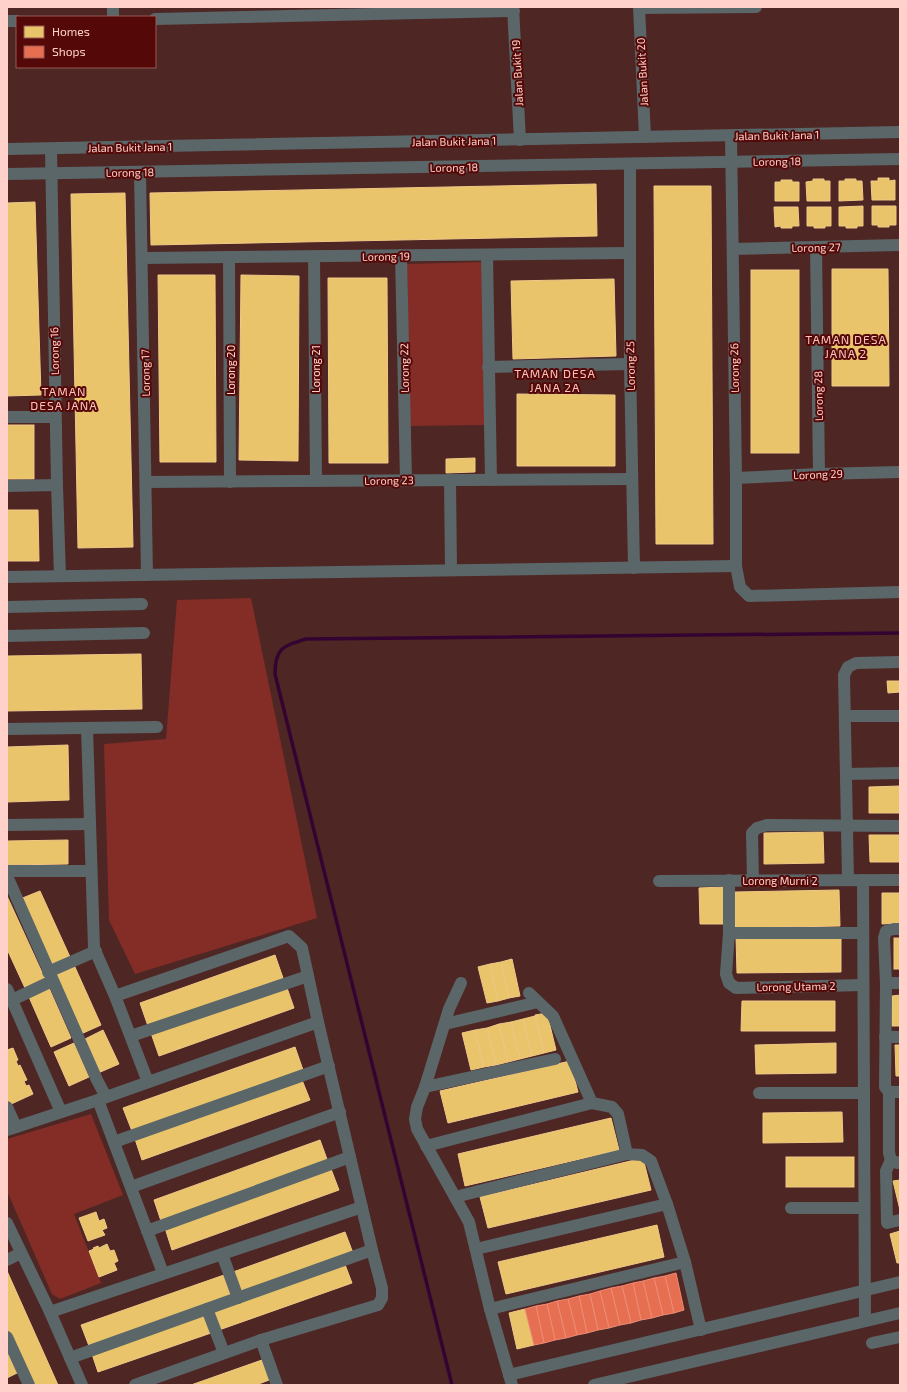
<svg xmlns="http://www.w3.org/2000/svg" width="907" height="1392" font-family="'Exo 2',sans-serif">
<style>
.green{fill:#842d26}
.homes{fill:#e9c46a;stroke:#f0c887}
.shops{fill:#e76f51;stroke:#ee8c75}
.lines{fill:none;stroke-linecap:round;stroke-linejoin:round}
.stream{stroke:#350332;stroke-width:3.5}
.minor{stroke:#5b6669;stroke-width:12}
.labels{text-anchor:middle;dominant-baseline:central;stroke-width:4;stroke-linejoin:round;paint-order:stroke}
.street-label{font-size:11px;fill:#ffd1ca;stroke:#540807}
.neighbourhood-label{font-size:12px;letter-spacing:1px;fill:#fbc4bc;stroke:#540807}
</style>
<rect width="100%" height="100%" fill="#4e2624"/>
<g class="green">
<polygon points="482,262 485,425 410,426 407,264"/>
<polygon points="251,598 317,918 135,974 109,920 104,744 166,739 177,600"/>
<polygon points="91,1114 123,1195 74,1214 101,1283 60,1299 52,1294 7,1191 7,1139"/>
</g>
<g class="homes">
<polygon points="878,178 889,178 889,181 895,180 895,200 872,200 871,181 878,181"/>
<polygon points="813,179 824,179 824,181 830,181 830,201 807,201 806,182 813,181"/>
<polygon points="845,179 856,179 856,181 862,181 863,200 839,201 839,181 845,181"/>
<polygon points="781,180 792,180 792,182 799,182 799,201 775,201 775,182 781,182"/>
<polygon points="596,184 597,236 151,245 150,193"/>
<polygon points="654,186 711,186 713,544 656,544"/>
<polygon points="125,193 133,547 78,548 71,194"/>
<polygon points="35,202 41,395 7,396 7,203"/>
<polygon points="863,206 863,226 857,226 857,228 846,228 846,226 839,226 839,207"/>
<polygon points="872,206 896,206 896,225 889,225 889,227 878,227 878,225 872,225"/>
<polygon points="774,207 798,207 799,226 792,226 792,228 781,228 781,226 775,227"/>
<polygon points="807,207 831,207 831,226 825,226 825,228 814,228 814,226 807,226"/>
<polygon points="832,269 888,269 889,386 832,386"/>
<rect x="751" y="270" width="48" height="183"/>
<polygon points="158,275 215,275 216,462 160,462"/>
<polygon points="241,275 299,276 298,461 239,460"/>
<polygon points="328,278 387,278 388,463 329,463"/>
<polygon points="614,279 616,356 513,359 511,281"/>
<polygon points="517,394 615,395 615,466 517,466"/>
<rect x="7" y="425" width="27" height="54"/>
<polygon points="475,458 475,472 446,473 446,459"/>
<polygon points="7,510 38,510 39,561 7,561"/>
<polygon points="141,654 142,709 7,711 7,656"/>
<polygon points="887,681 900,681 900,692 888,693"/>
<polygon points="68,745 69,800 7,802 7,747"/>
<polygon points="900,786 900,813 869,813 869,787"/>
<polygon points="823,832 824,863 764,864 764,833"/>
<polygon points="869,835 900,835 900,862 870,862"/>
<polygon points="68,840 68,864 7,865 7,841"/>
<polygon points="724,887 724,924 700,924 699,888"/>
<polygon points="839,890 840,926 735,928 735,892"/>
<polygon points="40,891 70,957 50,966 20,899"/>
<polygon points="882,893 900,893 900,923 882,924"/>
<polygon points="7,896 45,979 25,988 7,949"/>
<polygon points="841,936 841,972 737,973 736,937"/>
<rect x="894" y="938" width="6" height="31"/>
<polygon points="275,955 283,978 148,1026 140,1003"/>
<polygon points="512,959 520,996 509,998 501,962"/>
<polygon points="501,962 509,998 498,1001 490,964"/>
<polygon points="490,964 498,1001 487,1003 478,967"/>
<polygon points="74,965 101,1025 81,1034 53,974"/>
<polygon points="286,985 294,1008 159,1056 151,1033"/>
<polygon points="49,988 71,1038 51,1047 29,997"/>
<polygon points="900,995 900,1026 892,1026 892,996"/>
<polygon points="742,1001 835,1001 835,1031 741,1031"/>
<polygon points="547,1013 556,1050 544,1053 535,1015"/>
<polygon points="535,1016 544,1053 532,1056 523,1019"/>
<polygon points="523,1019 532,1056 520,1059 511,1022"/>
<polygon points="511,1022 520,1059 508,1062 499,1024"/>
<polygon points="499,1024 508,1062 496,1065 487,1028"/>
<polygon points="487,1028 496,1065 484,1067 475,1030"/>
<polygon points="103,1030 119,1064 98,1073 83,1040"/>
<polygon points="475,1030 484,1067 471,1070 462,1033"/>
<polygon points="74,1043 89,1077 69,1086 54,1052"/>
<polygon points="836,1043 836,1073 756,1074 755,1045"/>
<polygon points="895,1045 900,1045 900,1076 896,1076"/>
<polygon points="295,1047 303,1070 132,1131 123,1108"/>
<polygon points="13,1048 18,1060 16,1061 18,1066 20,1065 27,1080 24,1081 26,1086 29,1085 33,1094 9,1105 7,1101 7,1050"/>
<polygon points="570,1061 578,1092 448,1123 440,1091"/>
<polygon points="302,1080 310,1100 142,1160 135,1139"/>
<polygon points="842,1112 843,1142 763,1143 763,1113"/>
<polygon points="611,1118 619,1150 465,1186 458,1154"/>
<polygon points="320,1140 328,1162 161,1221 154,1200"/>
<rect x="786" y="1157" width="68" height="30"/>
<polygon points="643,1158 651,1190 488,1228 480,1197"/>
<polygon points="331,1169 339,1190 172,1250 165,1228"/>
<polygon points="900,1180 900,1210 893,1181"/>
<polygon points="96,1212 99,1221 104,1219 107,1228 102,1230 105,1235 88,1241 79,1218"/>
<polygon points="657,1225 664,1257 506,1294 498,1262"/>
<polygon points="900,1231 900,1263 897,1263 890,1234"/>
<polygon points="345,1232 353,1253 240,1293 233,1272"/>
<polygon points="107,1244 110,1251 114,1250 118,1261 114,1263 117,1270 99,1277 89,1251 94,1249 93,1248 98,1246 99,1248"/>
<polygon points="344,1262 352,1283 219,1330 211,1309"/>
<polygon points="7,1271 58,1385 33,1385 7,1327"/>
<polygon points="224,1275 231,1296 89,1346 81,1325"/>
<polygon points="525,1309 534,1345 517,1349 509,1313"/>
<polygon points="204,1312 211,1333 98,1372 91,1351"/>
<polygon points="7,1351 17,1373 7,1378"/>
<polygon points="262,1360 269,1380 256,1385 191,1385"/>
</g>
<g class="shops">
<polygon points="676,1273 684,1310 674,1313 665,1276"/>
<polygon points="665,1276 674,1313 663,1315 654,1278"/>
<polygon points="654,1278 663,1315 652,1318 643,1281"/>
<polygon points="643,1281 652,1318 641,1320 633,1283"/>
<polygon points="633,1283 641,1320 631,1323 622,1286"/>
<polygon points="622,1286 631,1323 620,1325 611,1288"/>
<polygon points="611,1288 620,1325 609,1328 600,1291"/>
<polygon points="600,1291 609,1328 598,1330 590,1294"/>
<polygon points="590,1294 598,1330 587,1333 579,1296"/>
<polygon points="579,1296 587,1333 577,1335 568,1299"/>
<polygon points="568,1299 577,1335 566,1338 557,1301"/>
<polygon points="557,1301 566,1338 555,1340 547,1304"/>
<polygon points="547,1304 555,1340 544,1343 536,1306"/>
<polygon points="536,1306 544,1343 534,1345 525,1309"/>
</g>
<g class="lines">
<path class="stream" d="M452,1385L275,674C275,648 283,646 306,639L900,633"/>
<g class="minor">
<polyline points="113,7 113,17"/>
<polyline points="513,7 520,140"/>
<polyline points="639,7 645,137"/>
<polyline points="639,8 756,7"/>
<polyline points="155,19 514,11"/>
<polyline points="7,21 17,21"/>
<polyline points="731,136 736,478 736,566 740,587 749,596 900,592"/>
<polyline points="7,149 900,132"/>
<polyline points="51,149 57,485 60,576"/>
<polyline points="630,165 630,364 634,568"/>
<polyline points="140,172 147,575"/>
<polyline points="7,174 900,159"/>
<polyline points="816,247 819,474"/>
<polyline points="733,249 900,245"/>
<polyline points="401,255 406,480"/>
<polyline points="487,255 491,480"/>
<polyline points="314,256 316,481"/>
<polyline points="229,257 230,482"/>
<polyline points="143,258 630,253"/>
<polyline points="488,367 630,364"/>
<polyline points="7,417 55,417"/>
<polyline points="736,478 819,474 900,472"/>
<polyline points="450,480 451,570"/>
<polyline points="146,482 632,479"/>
<polyline points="7,486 57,485"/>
<polyline points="7,577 736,566"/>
<polyline points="7,607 142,604"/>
<polyline points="7,636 144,633"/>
<polyline points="845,716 900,716"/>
<polyline points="87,728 94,948 115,996 148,1082"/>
<polyline points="7,729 157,727"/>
<polyline points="846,774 900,773"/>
<polyline points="7,825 90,824"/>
<polyline points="7,871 91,871"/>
<polyline points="7,876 97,1080 106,1097"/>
<polyline points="729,880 729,933 726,974 729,983 736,988 863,985"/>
<polyline points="753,880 752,833 757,828 767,825 900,826"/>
<polyline points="848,880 844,675 848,667 856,663 900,662"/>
<polyline points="863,880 865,1321"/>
<polyline points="659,881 900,880"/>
<polyline points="729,933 863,933"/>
<polyline points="48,972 96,951"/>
<polyline points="461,983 449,1009 425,1087 417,1107 415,1119 417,1129 469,1222 490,1309 512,1385"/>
<polyline points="886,983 900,983"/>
<polyline points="7,989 61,1112"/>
<polyline points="529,993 553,1016 592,1103 612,1107 618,1114 627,1154 642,1155 651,1161 667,1204 685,1262 701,1330"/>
<polyline points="115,996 289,936 302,948 318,1022 372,1250 382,1288 382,1298 378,1305 261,1340 135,1385"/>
<polyline points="12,1000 52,981"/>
<polyline points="445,1024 538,1002"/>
<polyline points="131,1036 308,976"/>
<polyline points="885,1037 900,1037"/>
<polyline points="425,1087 555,1059"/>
<polyline points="889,1092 885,1087 886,983 884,938 886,931 894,929 900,929"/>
<polyline points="900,1092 889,1092 889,1153 891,1160 897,1163 900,1162"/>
<polyline points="759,1093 864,1093"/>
<polyline points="98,1100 163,1273"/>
<polyline points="7,1107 16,1127"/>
<polyline points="7,1130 98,1100 318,1022"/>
<polyline points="114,1142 329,1066"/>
<polyline points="426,1146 592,1103"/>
<polyline points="891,1160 886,1171 887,1223 900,1220"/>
<polyline points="131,1187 340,1112"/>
<polyline points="455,1197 627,1154"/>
<polyline points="791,1208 864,1208"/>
<polyline points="7,1223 50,1312 82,1385"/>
<polyline points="147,1231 350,1157"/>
<polyline points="476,1249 667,1204"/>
<polyline points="222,1254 238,1298"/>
<polyline points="7,1260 21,1253"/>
<polyline points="207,1309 224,1353"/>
<polyline points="490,1309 685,1262"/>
<polyline points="50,1312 362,1207"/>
<polyline points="7,1337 29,1385"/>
<polyline points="261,1340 277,1385"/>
<polyline points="872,1343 900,1337"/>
<polyline points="70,1358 372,1250"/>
<polyline points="509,1375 900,1282"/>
<polyline points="594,1385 900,1313"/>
</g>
</g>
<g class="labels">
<g class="street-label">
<text transform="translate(642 72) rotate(-93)">Jalan Bukit 20</text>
<text transform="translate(517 73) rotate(-93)">Jalan Bukit 19</text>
<text transform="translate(777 135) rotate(-1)">Jalan Bukit Jana 1</text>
<text transform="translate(454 141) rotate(-1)">Jalan Bukit Jana 1</text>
<text transform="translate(130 147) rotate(-1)">Jalan Bukit Jana 1</text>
<text transform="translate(777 161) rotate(-1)">Lorong 18</text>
<text transform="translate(454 167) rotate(-1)">Lorong 18</text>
<text transform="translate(130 172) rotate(-1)">Lorong 18</text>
<text transform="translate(816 247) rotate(-1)">Lorong 27</text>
<text transform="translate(386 256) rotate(-1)">Lorong 19</text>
<text transform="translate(54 351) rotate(-91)">Lorong 16</text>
<text transform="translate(630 366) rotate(-91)">Lorong 25</text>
<text transform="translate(404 368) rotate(-91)">Lorong 22</text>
<text transform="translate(734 368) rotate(-91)">Lorong 26</text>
<text transform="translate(315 369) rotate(-90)">Lorong 21</text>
<text transform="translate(230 370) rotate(-90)">Lorong 20</text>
<text transform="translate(145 373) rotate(-91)">Lorong 17</text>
<text transform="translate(818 396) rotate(-91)">Lorong 28</text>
<text transform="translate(818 474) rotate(-2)">Lorong 29</text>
<text transform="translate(389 480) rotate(-1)">Lorong 23</text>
<text x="780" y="880">Lorong Murni 2</text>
<text transform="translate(796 986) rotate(-1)">Lorong Utama 2</text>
</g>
<g class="neighbourhood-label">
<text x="846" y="339">TAMAN DESA<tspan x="846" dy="14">JANA 2</tspan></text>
<text x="555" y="373">TAMAN DESA<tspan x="555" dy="14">JANA 2A</tspan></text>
<text x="64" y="391">TAMAN<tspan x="64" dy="14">DESA JANA</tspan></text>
</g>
</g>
<rect width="907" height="1392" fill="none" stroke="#ffd1ca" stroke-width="16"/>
<rect x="16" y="16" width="140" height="52" fill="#540807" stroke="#985855"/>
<rect x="24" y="26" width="20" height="12" fill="#e9c46a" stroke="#985855"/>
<text x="52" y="36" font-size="12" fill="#ffd1ca">Homes</text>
<rect x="24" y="46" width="20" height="12" fill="#e76f51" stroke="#985855"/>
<text x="52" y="56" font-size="12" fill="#ffd1ca">Shops</text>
</svg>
